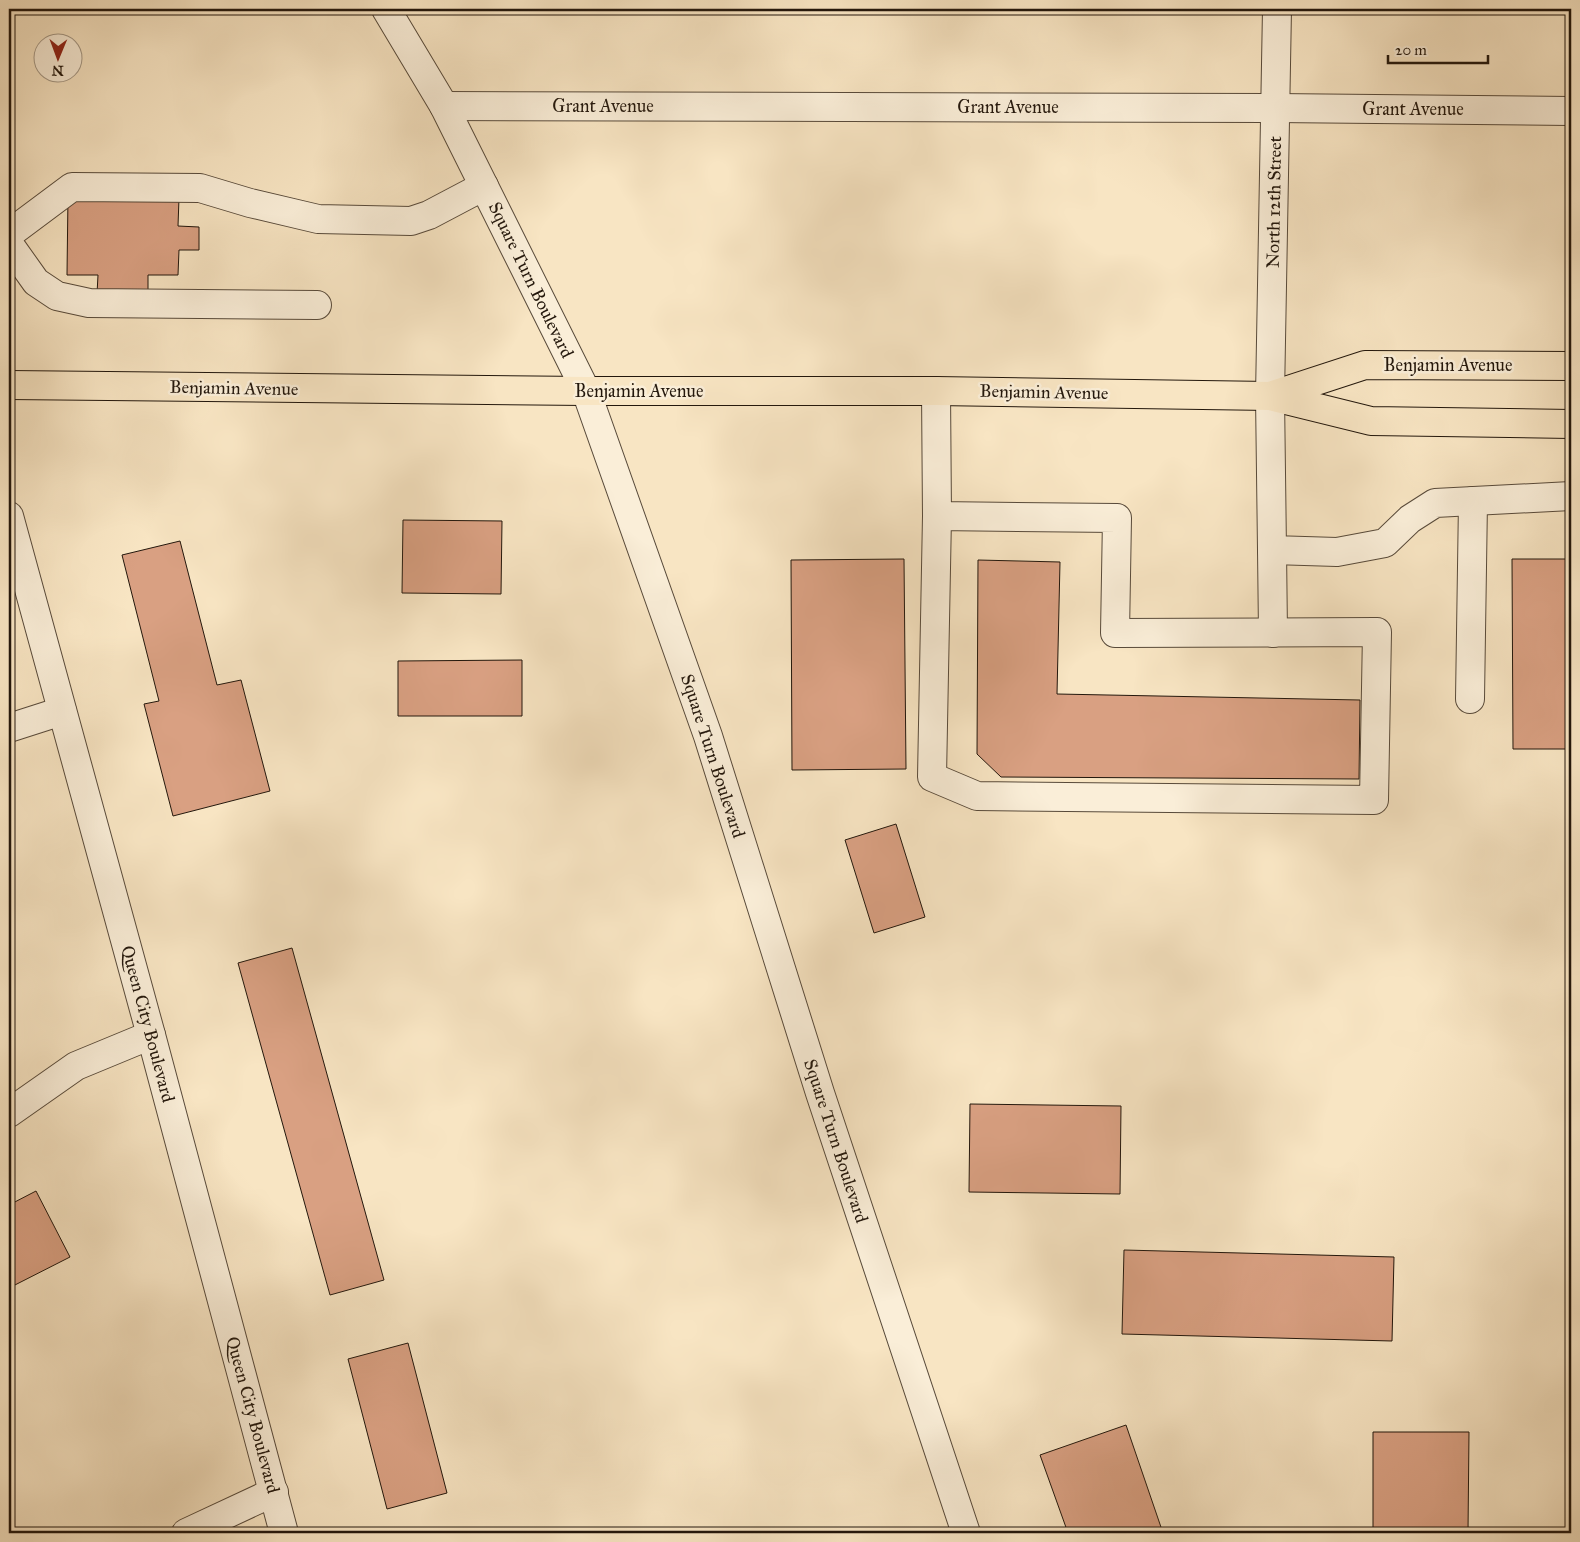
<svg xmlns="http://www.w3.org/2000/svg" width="1580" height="1542" font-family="'IM FELL Great Primer',serif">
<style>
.building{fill:#d9a082;stroke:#23170c}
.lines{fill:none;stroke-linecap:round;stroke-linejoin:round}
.minor-casing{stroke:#584a3a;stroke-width:30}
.major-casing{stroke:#23170c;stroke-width:30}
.minor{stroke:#faeed8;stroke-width:28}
.major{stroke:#f8e5c3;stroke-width:28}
.labels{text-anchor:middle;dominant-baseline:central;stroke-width:5;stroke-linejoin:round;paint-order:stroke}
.street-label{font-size:18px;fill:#23170c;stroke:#faeed8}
</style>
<rect width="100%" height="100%" fill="#f8e5c3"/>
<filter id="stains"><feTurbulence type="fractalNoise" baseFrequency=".004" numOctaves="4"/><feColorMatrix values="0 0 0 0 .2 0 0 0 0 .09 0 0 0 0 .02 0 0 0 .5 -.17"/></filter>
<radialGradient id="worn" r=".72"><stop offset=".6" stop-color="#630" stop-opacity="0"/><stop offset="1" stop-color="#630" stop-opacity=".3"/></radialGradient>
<g class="building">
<polygon points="68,196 179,198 178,226 199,227 199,250 179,250 178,275 148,275 148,295 97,294 98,275 67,275"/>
<polygon points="403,520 502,521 501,594 402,593"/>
<polygon points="180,541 217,685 241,680 270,791 173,816 144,704 159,701 122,555"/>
<polygon points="904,559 906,769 792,770 791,560"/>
<polygon points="1512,559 1571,559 1571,749 1513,749"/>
<polygon points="978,560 1060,562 1057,694 1360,700 1359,779 1001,777 977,754"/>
<polygon points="522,660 522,716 398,716 398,661"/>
<polygon points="896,824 925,917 874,933 845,840"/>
<polygon points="292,948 384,1280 330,1295 238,963"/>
<polygon points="970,1104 1121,1106 1120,1194 969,1192"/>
<polygon points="36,1191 70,1257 9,1288 9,1205"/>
<polygon points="1124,1250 1394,1257 1392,1341 1122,1334"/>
<polygon points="408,1343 447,1493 387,1509 348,1359"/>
<polygon points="1126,1425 1163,1533 1068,1533 1040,1455"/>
<polygon points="1373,1432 1469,1432 1468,1533 1373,1533"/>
</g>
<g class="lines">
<g class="minor-casing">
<g id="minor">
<polyline points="386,9 444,106 586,391 708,736 820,1093 966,1533"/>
<polyline points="1277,9 1270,396 1272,550 1337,552 1385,543 1410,519 1435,503 1571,496"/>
<polyline points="444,106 1275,108 1571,111"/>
<polyline points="9,234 72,187 200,188 250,203 318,219 411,221 429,215 484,186"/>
<polyline points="9,244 36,282 57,296 89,303 317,305"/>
<polyline points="936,391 937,516 932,777 977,796 1374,800 1377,632 1115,633 1117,518 937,516"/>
<polyline points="9,516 151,1035 284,1533"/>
<polyline points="1272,550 1273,633"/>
<polyline points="1470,699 1473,501"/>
<polyline points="9,728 62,711"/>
<polyline points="9,1113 76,1066 151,1035"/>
<polyline points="186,1533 274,1492"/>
</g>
</g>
<g class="major-casing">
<g id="major">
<polyline points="9,385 586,391 936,391 1270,396 1371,421 1571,424"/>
<polyline points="1270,396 1365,365 1571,366"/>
</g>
</g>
<use href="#minor" class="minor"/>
<use href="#major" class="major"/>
</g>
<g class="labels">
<g class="street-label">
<text x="603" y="106">Grant Avenue</text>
<text x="1008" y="107">Grant Avenue</text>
<text x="1413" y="109">Grant Avenue</text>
<text transform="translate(1274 202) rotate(-89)">North 12th Street</text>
<text transform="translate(531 280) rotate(64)">Square Turn Boulevard</text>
<text x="1448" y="365">Benjamin Avenue</text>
<text transform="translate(234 388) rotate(1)">Benjamin Avenue</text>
<text x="639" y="391">Benjamin Avenue</text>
<text transform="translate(1044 392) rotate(1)">Benjamin Avenue</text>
<text transform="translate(713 756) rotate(72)">Square Turn Boulevard</text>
<text transform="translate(148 1024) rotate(75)">Queen City Boulevard</text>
<text transform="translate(836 1141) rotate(72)">Square Turn Boulevard</text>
<text transform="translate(253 1415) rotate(75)">Queen City Boulevard</text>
</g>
</g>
<rect width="1580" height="1542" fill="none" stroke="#f8e5c3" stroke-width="30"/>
<rect x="10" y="10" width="1560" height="1522" fill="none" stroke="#23170c" stroke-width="2.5"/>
<rect x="15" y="15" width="1550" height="1512" fill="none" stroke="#23170c"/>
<g transform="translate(58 58) rotate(181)"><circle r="24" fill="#faeed8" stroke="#a49886"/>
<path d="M0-4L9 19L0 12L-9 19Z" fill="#8f2418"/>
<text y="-8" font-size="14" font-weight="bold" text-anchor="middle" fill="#23170c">N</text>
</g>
<path d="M1388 55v8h100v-8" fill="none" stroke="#23170c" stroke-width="2.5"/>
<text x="1395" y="55" font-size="15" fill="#23170c" stroke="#faeed8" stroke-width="4" paint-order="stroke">20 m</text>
<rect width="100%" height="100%" filter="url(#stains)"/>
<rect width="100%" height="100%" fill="url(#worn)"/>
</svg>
